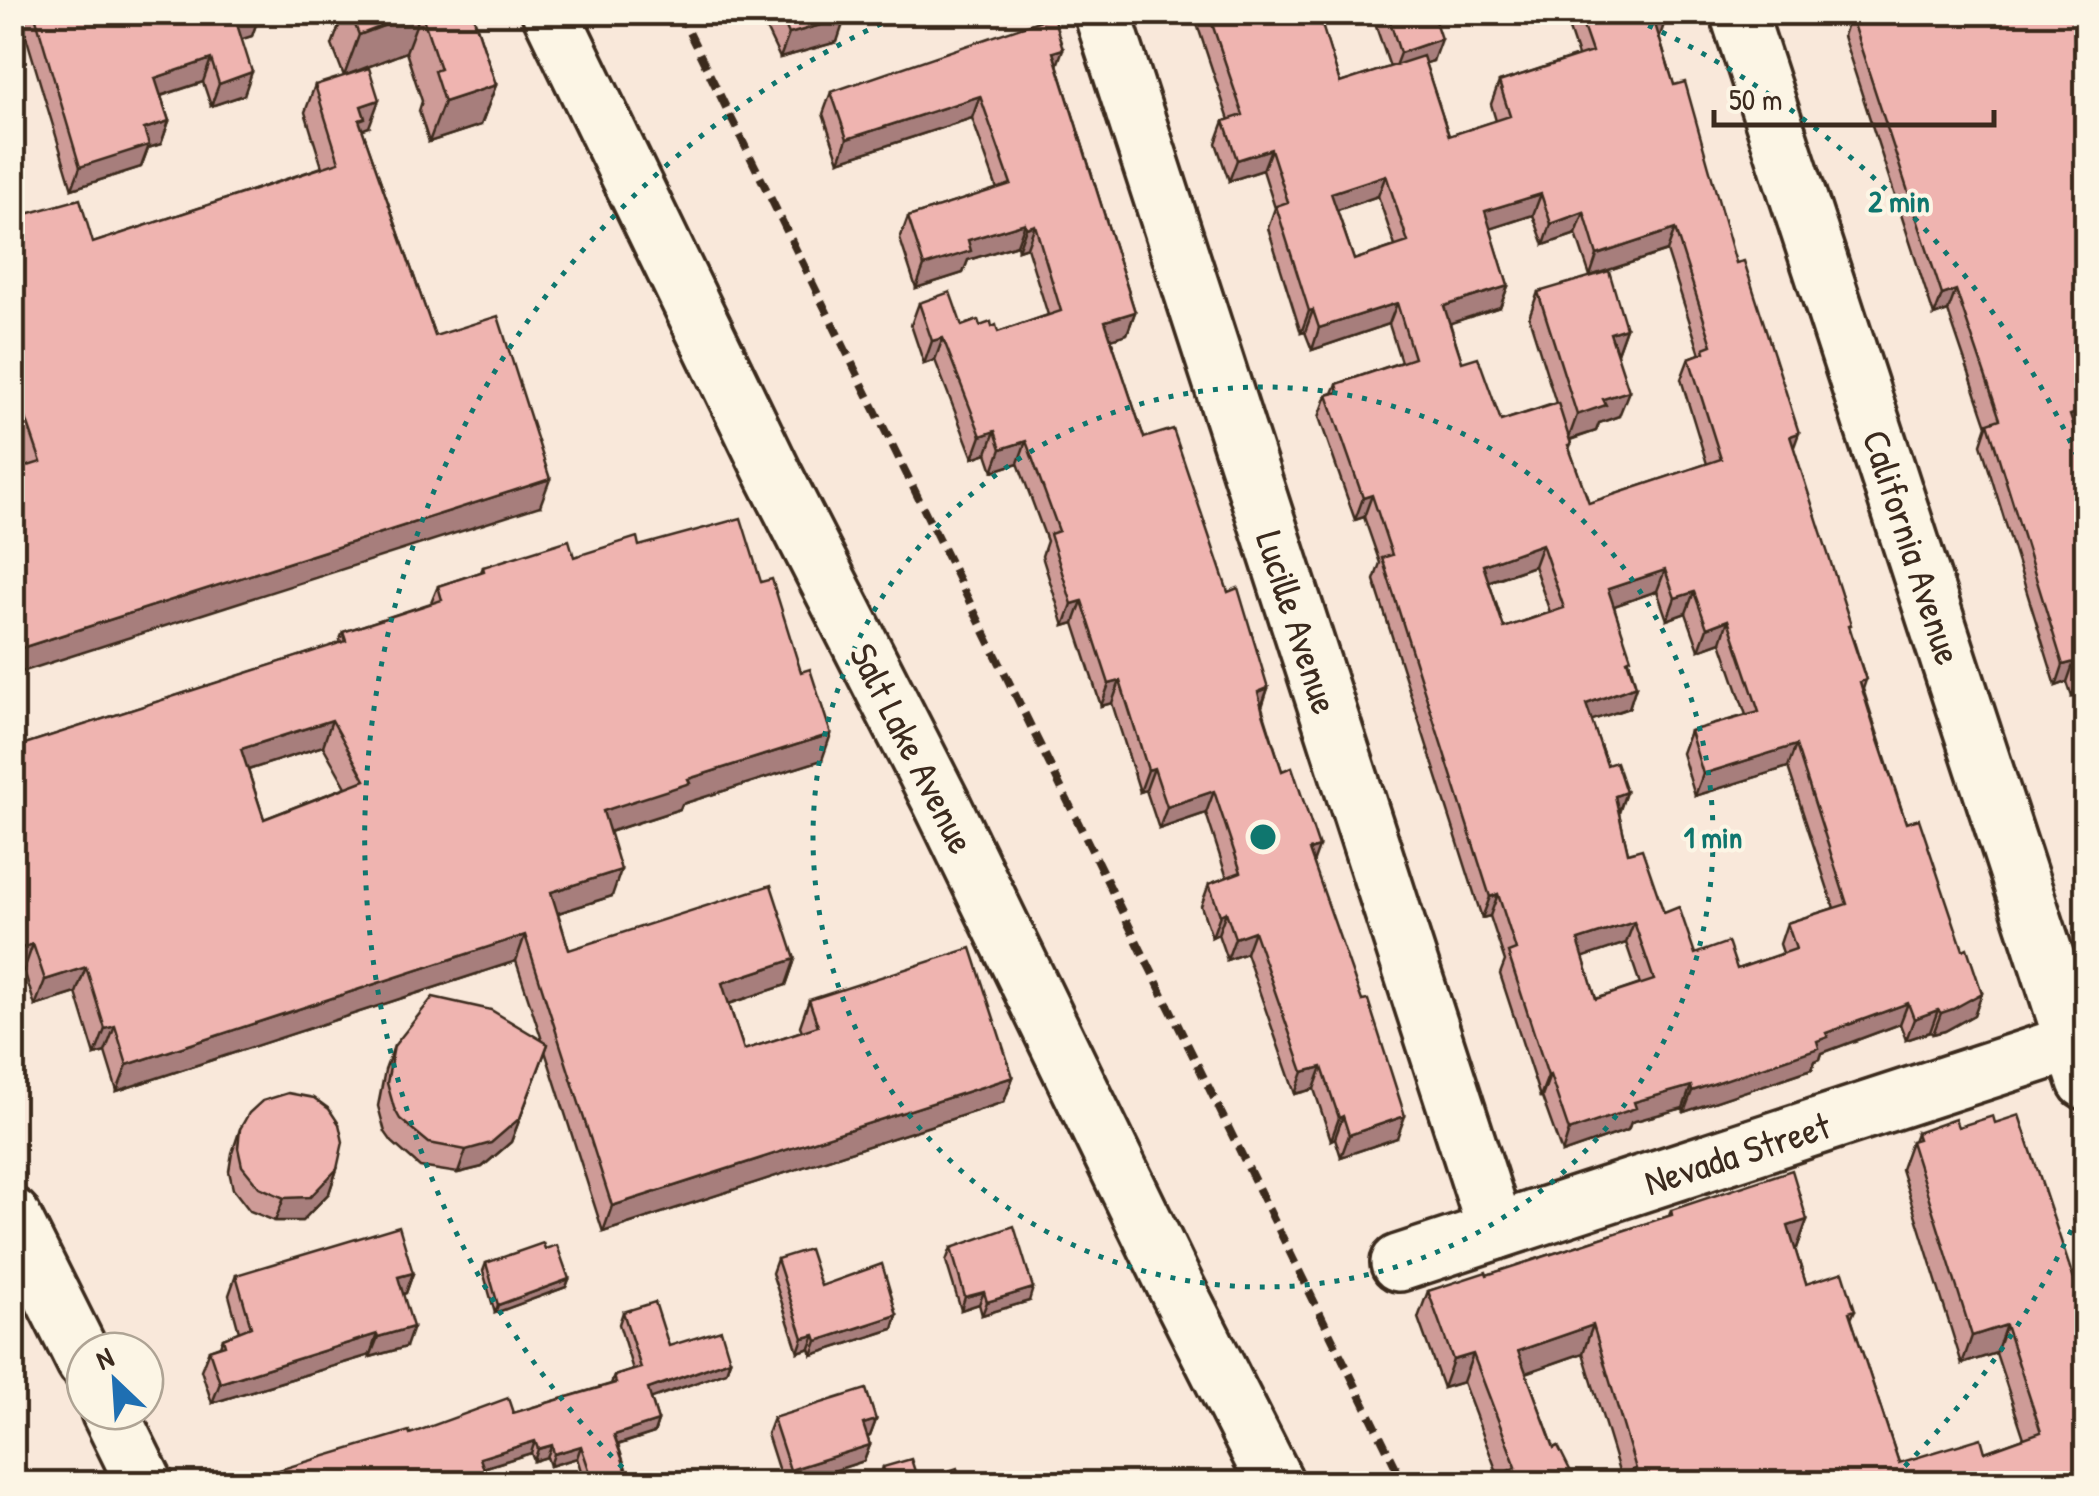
<svg xmlns="http://www.w3.org/2000/svg" width="2099" height="1496" font-family="'Patrick Hand',sans-serif">
<style>
.lines{fill:none;stroke-linecap:round;stroke-linejoin:round}
.minor-casing{stroke:#3b2a1e;stroke-width:62}
.minor{stroke:#fcf5e5;stroke-width:55}
.rail{stroke:#3b2a1e;stroke-width:8;stroke-dasharray:15 8;stroke-linecap:butt}
.wall{fill:#ce9b97;stroke:#3b2a1e;stroke-width:2.5;fill-rule:evenodd}
.shaded-wall{fill:#a77e7b;stroke:#3b2a1e;stroke-width:2.5}
.building{fill:#efb4b0;stroke:#3b2a1e;stroke-width:2.5;fill-rule:evenodd}
.ring{fill:none;stroke:#0f766e;stroke-width:5;stroke-dasharray:5 10}
.labels{text-anchor:middle;dominant-baseline:central;stroke-width:8;stroke-linejoin:round;paint-order:stroke}
.street-label{font-size:38px;fill:#3b2a1e;stroke:#fcf5e5}
.centre{fill:#0f766e;stroke:#fcf5e5;stroke-width:5}
.ring-label{font-size:30px;text-anchor:middle;font-weight:bold;fill:#0f766e;stroke:#fcf5e5;stroke-width:8;stroke-linejoin:round;paint-order:stroke}
</style>
<rect width="100%" height="100%" fill="#f9e8da"/>
<filter id="ink" filterUnits="userSpaceOnUse"><feTurbulence type="fractalNoise" baseFrequency=".01" numOctaves="2"/><feDisplacementMap in="SourceGraphic" scale="20" xChannelSelector="R" yChannelSelector="G"/><feConvolveMatrix kernelMatrix="1 2 1 2 8 2 1 2 1" color-interpolation-filters="sRGB"/></filter>
<g filter="url(#ink)">
<g class="lines">
<g class="minor-casing">
<g id="minor">
<polyline points="550,12 775,477 941,802 1175,1285 1276,1484"/>
<polyline points="1102,12 1496,1231"/>
<polyline points="1738,12 2086,1081"/>
<polyline points="12,1216 85,1362"/>
<polyline points="1399,1263 2075,1042"/>
<polyline points="109,1411 145,1484"/>
</g>
</g>
<use href="#minor" class="minor"/>
<polyline class="rail" points="679,12 1404,1484"/>
</g>
<g class="wall">
<polygon points="28,12 260,12 252,36 241,39 244,95 211,106 203,82 161,96 169,121 161,144 148,148 141,167 72,189 23,26"/>
<polygon points="344,12 472,12 496,85 481,125 429,142 419,111 422,101 406,52 344,76 332,45"/>
<polygon points="758,12 843,12 837,42 780,58"/>
<path d="M1193,12H1321L1318,14L1340,83L1390,67L1371,12H1432L1433,61L1425,63L1449,136L1496,121L1491,104L1499,82L1578,56L1563,12H1663L1665,21L1659,37L1674,85L1736,263L1866,680L1863,689L1906,823L1982,993L1974,1015L1945,1031L1933,1034L1930,1032L1906,1040L1900,1024L1822,1053L1820,1059L1815,1061L1812,1069L1684,1112L1683,1108L1631,1122L1628,1130L1562,1153L1542,1097H1540L1500,974L1505,961L1490,916L1482,918L1374,580L1380,563L1364,517L1355,520L1319,417L1327,395L1333,393L1337,384L1401,362L1389,324L1312,350L1305,332L1301,333L1268,228L1275,208L1263,170L1229,181L1216,143L1224,121L1229,120ZM1378,196L1395,246L1354,260L1337,210ZM1533,215L1544,245L1576,234L1590,276L1667,251L1700,354L1689,358L1681,379L1707,464L1589,503L1569,449L1571,444L1570,440L1596,431L1599,423L1619,416L1617,353L1626,328L1538,292L1529,317L1556,403L1501,421L1462,362L1450,323L1500,307L1508,286L1490,229ZM1534,566L1550,612L1504,628L1489,582ZM1657,591L1667,620L1686,613L1699,650L1721,642L1746,715L1690,731L1682,753L1695,796L1788,767L1834,908L1787,923L1780,944L1783,953L1737,969L1695,954L1664,913L1628,853L1619,813L1626,792L1607,765L1591,720L1629,708L1636,686L1614,606ZM1626,943L1640,984L1596,999L1583,957Z"/>
<polygon points="1842,12 2086,12 2076,432 2086,465 2086,692 2072,697 2067,682 2056,686 1981,444 1987,426 1948,311 1934,316 1843,36 1846,26"/>
<polygon points="1057,64 1135,312 1127,334 1111,339 1144,438 1228,592 1268,688 1262,707 1282,771 1313,862 1397,1138 1341,1157 1335,1138 1331,1140 1314,1089 1295,1094 1246,953 1227,960 1218,934 1212,937 1201,906 1209,884 1227,878 1206,813 1159,829 1146,790 1140,792 1112,703 1101,706 1074,623 1064,626 1042,556 1047,541 1018,463 993,471 987,453 973,458 935,360 924,364 911,325 919,303 962,326 992,327 998,332 1048,315 1027,247 1018,250 1017,245 968,260 963,273 916,288 900,239 908,217 997,189 972,118 839,161 823,114 831,92"/>
<polygon points="315,85 369,127 362,129 435,336 540,506 24,467 12,433 12,218 93,243 322,167 305,112"/>
<path d="M639,546L761,582L822,760L682,804L680,809L609,832L612,896L558,913L569,950L795,959L786,985L729,1004L744,1050L802,1031L800,1026L809,1000L1013,1077L1004,1102L603,1232L545,1051L511,1142L482,1167L458,1173L420,1167L392,1142L385,1132L378,1106L385,1070L394,1046L542,1040L516,961L117,1091L105,1052L95,1055L76,993L35,1006L24,970L12,974V729L22,745L338,644L343,632L431,603L438,586L481,572L483,567L574,557ZM323,746L346,787L264,819L248,770Z"/>
<polygon points="240,1129 337,1169 329,1193 302,1221 275,1221 250,1211 233,1189 229,1171 232,1153"/>
<polygon points="1916,1133 2086,1484 1620,1474 1583,1353 1526,1373 1554,1448 1577,1484 1499,1484 1500,1480 1463,1382 1443,1388 1418,1318 1428,1291 1487,1275 1669,1216 1671,1210 1807,1220 1797,1248 1795,1249 1806,1284 1855,1310 1851,1319 1899,1463 1985,1452 2024,1438 1996,1353 1962,1364 1901,1169 1911,1141 1913,1141"/>
<polygon points="951,1248 1029,1301 982,1315 979,1304 961,1310 946,1261"/>
<polygon points="545,1249 569,1279 566,1287 495,1313 483,1271 486,1263"/>
<polygon points="777,1259 821,1286 897,1315 893,1329 812,1355 810,1348 798,1352 772,1273"/>
<polygon points="413,1273 406,1293 403,1294 406,1347 370,1357 370,1355 212,1403 201,1370 209,1350 220,1346 223,1338 239,1332 229,1295 236,1275"/>
<polygon points="623,1312 669,1346 730,1360 726,1372 651,1398 658,1421 654,1433 618,1445 631,1484 585,1484 577,1458 550,1466 547,1457 534,1461 531,1453 483,1468 486,1475 483,1484 249,1484 252,1478 410,1434 513,1413 611,1384 614,1376 633,1370 619,1324"/>
<polygon points="773,1418 876,1420 870,1436 867,1437 870,1445 864,1461 793,1484 783,1484 767,1434"/>
<polygon points="883,1467 918,1481 960,1479 969,1484 877,1484"/>
</g>
<g class="shaded-wall">
<polygon points="421,12 406,52 344,76 359,35"/>
<polygon points="260,13 252,36 227,44 236,21"/>
<polygon points="845,18 837,42 780,58 789,34"/>
<polygon points="1665,21 1658,42 1655,24"/>
<polygon points="1441,39 1433,61 1392,74 1400,53"/>
<polygon points="1063,49 1055,71 1053,52"/>
<polygon points="211,59 203,82 147,100 155,78"/>
<polygon points="252,72 244,95 211,106 219,84"/>
<polygon points="496,85 481,125 429,142 444,102"/>
<polygon points="980,96 972,118 839,161 847,139"/>
<polygon points="379,100 369,127 361,130 355,145 361,106"/>
<polygon points="169,121 161,144 148,148 141,167 72,189 80,167 144,129"/>
<polygon points="1271,149 1263,170 1229,181 1237,160"/>
<polygon points="1386,175 1378,196 1323,215 1331,193"/>
<polygon points="1541,194 1533,215 1477,233 1485,211"/>
<polygon points="1584,212 1576,234 1544,245 1551,224"/>
<polygon points="1025,223 1017,245 968,260 963,273 916,288 924,266 968,240"/>
<polygon points="1035,225 1027,247 1018,250 1026,228"/>
<polygon points="1675,229 1667,251 1590,276 1597,255"/>
<polygon points="1508,286 1500,307 1436,328 1444,306"/>
<polygon points="1956,290 1948,311 1934,316 1942,295"/>
<polygon points="1397,303 1389,324 1312,350 1319,328"/>
<polygon points="1313,310 1305,332 1301,333 1309,311"/>
<polygon points="1135,312 1127,334 1097,343 1105,321"/>
<polygon points="1626,328 1617,353 1610,333"/>
<polygon points="943,338 935,360 924,364 932,341"/>
<polygon points="1629,391 1619,416 1599,423 1596,431 1568,440 1577,415 1603,399"/>
<polygon points="2086,410 2086,428 2063,436 2070,415"/>
<polygon points="995,431 987,453 973,458 981,436"/>
<polygon points="1799,433 1791,455 1790,436"/>
<polygon points="1026,441 1018,463 993,471 1001,449"/>
<polygon points="550,479 540,506 12,675 12,651"/>
<polygon points="1372,495 1364,517 1355,520 1363,498"/>
<polygon points="1542,544 1534,566 1475,586 1483,565"/>
<polygon points="1665,570 1657,591 1600,611 1608,589"/>
<polygon points="1694,592 1686,613 1667,620 1675,598"/>
<polygon points="1082,601 1074,623 1064,626 1072,604"/>
<polygon points="1728,620 1721,642 1699,650 1707,628"/>
<polygon points="2074,662 2067,682 2056,686 2063,665"/>
<polygon points="2086,674 2086,692 2072,697 2079,676"/>
<polygon points="1120,681 1112,703 1101,706 1109,684"/>
<polygon points="1636,686 1629,708 1578,725 1586,704"/>
<polygon points="1268,688 1260,710 1258,692"/>
<polygon points="332,720 323,746 232,775 241,749"/>
<polygon points="831,734 822,760 682,804 680,809 593,837 603,811 688,779"/>
<polygon points="1796,745 1788,767 1695,796 1703,774"/>
<polygon points="1154,768 1146,790 1140,792 1148,770"/>
<polygon points="1214,791 1206,813 1159,829 1167,807"/>
<polygon points="1626,792 1618,814 1615,796"/>
<polygon points="1319,847 1311,869 1309,850"/>
<polygon points="621,870 612,896 542,918 551,892"/>
<polygon points="1498,894 1490,916 1482,918 1490,897"/>
<polygon points="1226,912 1218,934 1212,937 1220,915"/>
<polygon points="1634,922 1626,943 1570,962 1578,940"/>
<polygon points="1254,931 1246,953 1227,960 1235,938"/>
<polygon points="525,935 516,961 117,1091 127,1065"/>
<polygon points="33,944 24,970 12,974 12,951"/>
<polygon points="795,959 786,985 713,1009 722,983"/>
<polygon points="86,967 76,993 35,1006 45,980"/>
<polygon points="1982,993 1974,1015 1945,1031 1933,1034 1941,1013"/>
<polygon points="1908,1003 1900,1024 1822,1053 1820,1059 1815,1061 1812,1069 1684,1112 1692,1091 1817,1041 1826,1033"/>
<polygon points="1938,1010 1930,1032 1906,1040 1914,1019"/>
<polygon points="115,1026 105,1052 95,1055 105,1029"/>
<polygon points="548,1044 511,1142 482,1167 458,1173 466,1150"/>
<polygon points="1322,1067 1314,1089 1295,1094 1303,1072"/>
<polygon points="1550,1075 1542,1097 1540,1097 1548,1076"/>
<polygon points="1013,1077 1004,1102 603,1232 612,1206"/>
<polygon points="1691,1086 1683,1108 1631,1122 1628,1130 1562,1153 1569,1131 1634,1102"/>
<polygon points="1343,1116 1335,1138 1331,1140 1339,1118"/>
<polygon points="1405,1116 1397,1138 1341,1157 1349,1135"/>
<polygon points="337,1169 329,1193 302,1221 275,1221 284,1198"/>
<polygon points="1807,1220 1797,1248 1777,1254 1788,1226"/>
<polygon points="413,1273 406,1293 391,1298 398,1277"/>
<polygon points="569,1279 566,1287 495,1313 498,1305"/>
<polygon points="1033,1288 1029,1301 982,1315 987,1302"/>
<polygon points="984,1292 979,1304 961,1310 965,1297"/>
<polygon points="897,1315 893,1329 812,1355 817,1341"/>
<polygon points="1593,1325 1583,1353 1508,1379 1518,1351"/>
<polygon points="2006,1325 1996,1353 1962,1364 1972,1336"/>
<polygon points="413,1327 406,1347 370,1357 378,1337"/>
<polygon points="377,1334 370,1355 212,1403 220,1383"/>
<polygon points="815,1335 810,1348 798,1352 803,1338"/>
<polygon points="1473,1354 1463,1382 1443,1388 1453,1360"/>
<polygon points="730,1360 726,1372 644,1401 648,1389"/>
<polygon points="876,1420 870,1436 857,1440 863,1424"/>
<polygon points="658,1421 654,1433 610,1447 614,1435"/>
<polygon points="535,1441 531,1453 476,1470 480,1458"/>
<polygon points="552,1445 547,1457 534,1461 538,1449"/>
<polygon points="870,1445 864,1461 793,1484 785,1484 790,1470"/>
<polygon points="581,1446 577,1458 550,1466 554,1454"/>
<polygon points="486,1475 483,1484 475,1484 476,1479"/>
</g>
<g class="building">
<polygon points="34,12 260,12 260,13 236,21 252,72 219,84 211,59 155,78 169,121 144,129 149,145 80,167"/>
<polygon points="350,12 419,12 359,35"/>
<polygon points="421,12 472,12 496,85 444,102 434,71 440,69"/>
<polygon points="779,12 843,12 845,18 789,34"/>
<path d="M1208,12H1318L1340,83L1423,56L1449,136L1510,116L1499,82L1592,52L1578,12H1663L1665,21L1655,24L1674,85L1685,82L1736,263L1744,261L1799,433L1790,436L1851,625L1848,626L1866,680L1860,682L1877,737L1906,823L1919,819L1963,950L1967,948L1982,993L1953,1009L1941,1013L1938,1010L1914,1019L1908,1003L1826,1033L1828,1037L1817,1041L1819,1048L1692,1091L1691,1086L1634,1102L1636,1108L1569,1131L1550,1075L1548,1076L1508,953L1516,950L1498,894L1490,897L1382,558L1392,555L1372,495L1363,498L1327,395L1339,392L1337,384L1414,358L1397,303L1319,328L1313,310L1309,311L1276,206L1288,202L1271,149L1237,160L1224,121L1243,115ZM1386,175L1408,242L1354,260L1331,193ZM1541,194L1551,224L1584,212L1597,255L1675,229L1712,345L1704,348L1705,352L1689,358L1721,459L1589,503L1568,445L1571,444L1558,403L1501,421L1478,357L1462,362L1444,306L1508,286L1485,211ZM1542,544L1564,608L1504,628L1483,565ZM1665,570L1675,598L1694,592L1707,628L1728,620L1759,712L1690,731L1703,774L1796,745L1847,904L1787,923L1796,949L1737,969L1728,942L1695,954L1679,907L1664,913L1642,849L1628,853L1615,796L1626,792L1616,762L1607,765L1586,704L1636,686L1627,660L1631,658L1608,589ZM1634,922L1654,980L1596,999L1578,940Z"/>
<polygon points="1387,12 1432,12 1441,39 1400,53"/>
<polygon points="1856,12 2086,12 2086,410 2070,415 2086,465 2086,674 2079,676 2074,662 2063,665 1988,423 2000,419 1956,290 1942,295 1850,15"/>
<polygon points="1053,16 1063,49 1053,52 1135,312 1105,321 1144,438 1173,429 1228,592 1238,588 1268,688 1258,692 1263,713 1282,771 1292,767 1319,847 1309,850 1362,1001 1368,1000 1405,1116 1349,1135 1343,1116 1339,1118 1322,1067 1303,1072 1254,931 1235,938 1226,912 1220,915 1209,884 1241,872 1214,791 1167,807 1154,768 1148,770 1120,681 1109,684 1082,601 1072,604 1050,534 1059,531 1026,441 1001,449 995,431 981,436 943,338 932,341 919,303 950,292 962,326 978,320 980,326 991,322 992,327 996,325 998,332 1061,311 1035,225 1026,228 1025,223 968,240 971,251 924,266 908,217 1011,184 980,96 847,139 831,92"/>
<polygon points="369,68 379,100 361,106 365,118 359,120 435,336 498,316 550,479 12,651 12,471 41,462 12,377 12,218 80,199 93,243 339,162 315,85"/>
<polygon points="1609,271 1626,328 1610,333 1629,391 1603,399 1606,405 1577,415 1538,292"/>
<path d="M741,518L761,582L772,579L801,672L810,669L831,734L688,779L690,783L603,811L621,870L551,892L569,950L771,885L795,959L722,983L744,1050L818,1026L809,1000L971,948L1013,1077L612,1206L525,935L127,1065L115,1026L105,1029L86,967L45,980L33,944L12,951V729L17,727L22,745L346,641L343,632L442,600L438,586L484,571L483,567L569,540L574,557L637,537L639,546ZM332,720L365,780L264,819L241,749Z"/>
<polygon points="433,997 491,1010 548,1044 520,1118 491,1143 466,1150 429,1143 400,1119 394,1108 387,1083 394,1046"/>
<polygon points="288,1093 314,1098 329,1109 339,1124 343,1142 337,1169 310,1197 284,1198 259,1187 242,1166 238,1148 240,1129 249,1113 262,1101"/>
<polygon points="2019,1115 2086,1316 2086,1484 1592,1484 1636,1469 1593,1325 1518,1351 1554,1448 1558,1446 1577,1484 1507,1484 1502,1474 1516,1467 1473,1354 1453,1360 1428,1291 1486,1272 1487,1275 1672,1215 1671,1210 1792,1170 1807,1220 1788,1226 1806,1284 1843,1272 1855,1310 1849,1312 1899,1463 1981,1438 1985,1452 2041,1432 2006,1325 1972,1336 1911,1141 1918,1139 1916,1133 1955,1119 1958,1127 1993,1116 1995,1123"/>
<polygon points="399,1226 413,1273 398,1277 413,1327 378,1337 377,1334 220,1383 209,1350 225,1345 223,1338 251,1327 236,1275"/>
<polygon points="1014,1226 1033,1288 987,1302 984,1292 965,1297 951,1248"/>
<polygon points="543,1243 545,1249 557,1245 569,1279 498,1305 486,1263"/>
<polygon points="809,1249 821,1286 882,1264 897,1315 817,1341 815,1335 803,1338 777,1259"/>
<polygon points="655,1302 669,1346 721,1330 730,1360 648,1389 658,1421 614,1435 631,1484 594,1484 581,1446 554,1454 552,1445 538,1449 535,1441 480,1458 486,1475 476,1479 478,1484 254,1484 252,1478 409,1431 410,1434 508,1398 513,1413 616,1383 614,1376 641,1368 623,1312"/>
<polygon points="866,1389 876,1420 863,1424 870,1445 790,1470 773,1418"/>
<polygon points="911,1459 918,1481 957,1468 960,1479 967,1477 969,1484 888,1484 883,1467"/>
</g>
</g>
<g class="ring">
<circle cx="1263" cy="837" r="450"/>
<path d="M2084 1203A899 899 0 0 1 1893 1478M633 1478A899 899 0 0 1 905 13M1621 13A899 899 0 0 1 2084 471"/>
</g>
<g class="labels">
<g class="street-label">
<text transform="translate(1913 547) rotate(72)">California Avenue</text>
<text transform="translate(1298 622) rotate(72)">Lucille Avenue</text>
<text transform="translate(913 748) rotate(63)">Salt Lake Avenue</text>
<text transform="translate(1737 1153) rotate(-18)">Nevada Street</text>
</g>
</g>
<circle cx="1263" cy="837" r="15" class="centre"/>
<g class="ring-label">
<text x="1899" y="212">2 min</text>
<text x="1713" y="848">1 min</text>
</g>
<rect width="2099" height="1496" fill="none" stroke="#fcf5e5" stroke-width="50"/>
<rect x="25" y="25" width="2049" height="1446" fill="none" stroke="#3b2a1e" stroke-width="4" filter="url(#ink)"/>
<g transform="translate(115 1381) rotate(335)"><circle r="48" fill="#fcf5e5" stroke="#afa495" stroke-width="2.5"/>
<path d="M0-8L18 38L0 25L-18 38Z" fill="#1f6fb2"/>
<text y="-15" font-size="28" font-weight="bold" text-anchor="middle" fill="#3b2a1e">N</text>
</g>
<path d="M1714 110v15h280v-15" fill="none" stroke="#3b2a1e" stroke-width="5"/>
<text x="1729" y="110" font-size="30" fill="#3b2a1e" stroke="#fcf5e5" stroke-width="8" paint-order="stroke">50 m</text>
</svg>
